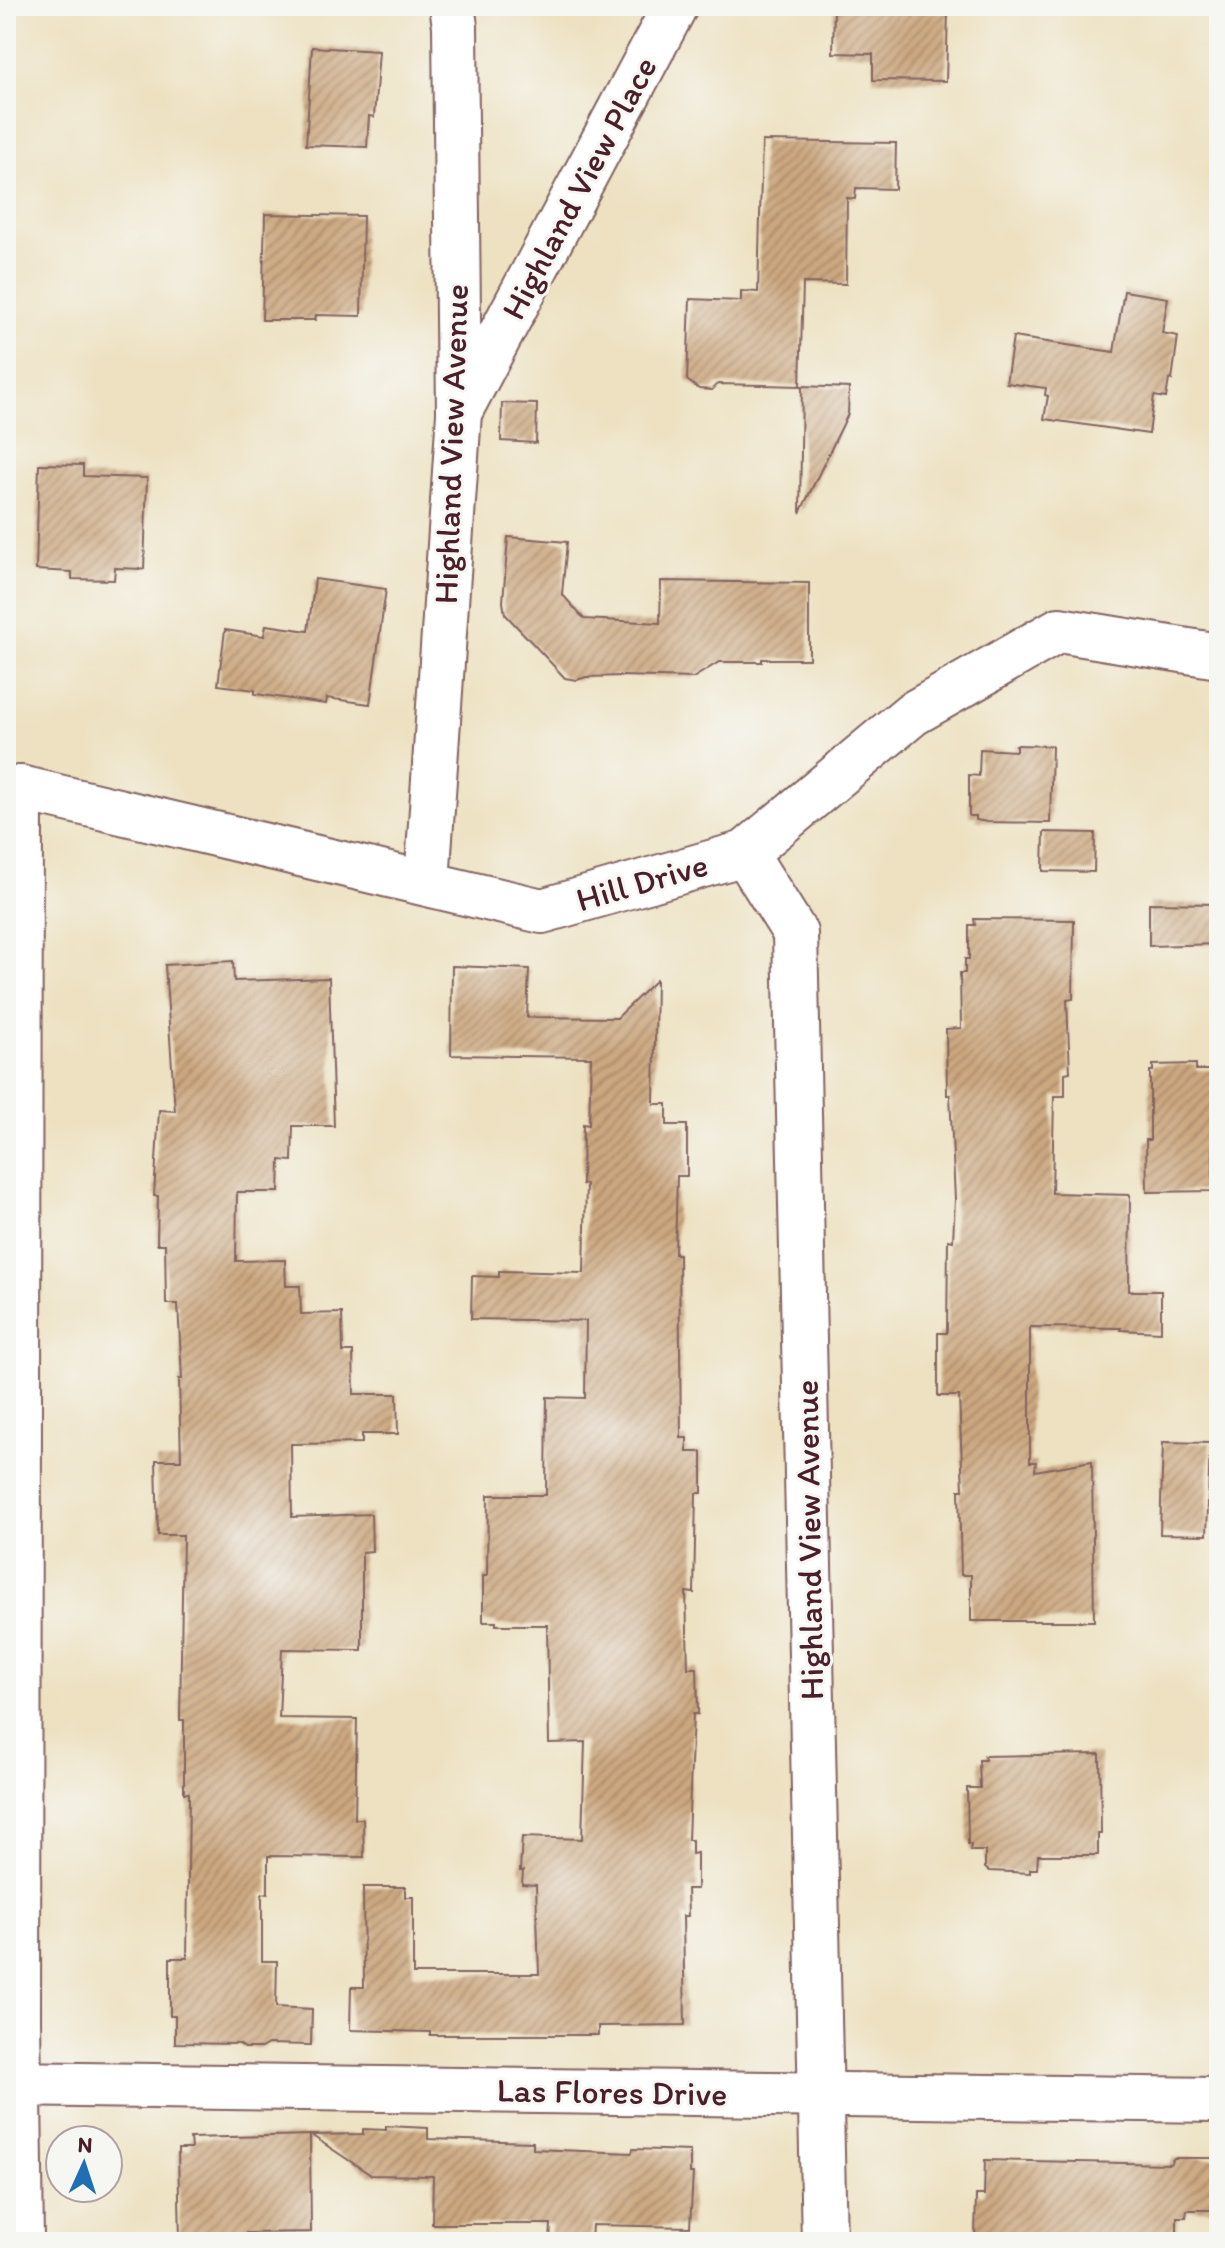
<svg xmlns="http://www.w3.org/2000/svg" width="1225" height="2248" font-family="Itim,sans-serif">
<style>
.building{fill:url(#building-hatch)}
.lines{fill:none;stroke-linecap:round;stroke-linejoin:round}
.minor-casing{stroke:#836360;stroke-width:48}
.minor{stroke:#fff;stroke-width:44}
.labels{text-anchor:middle;dominant-baseline:central;stroke-width:6;stroke-linejoin:round;paint-order:stroke}
.street-label{font-size:34px;fill:#4a1f2b;stroke:#f6f6f2}
</style>
<defs>
<pattern id="building-hatch" width="6" height="6" patternUnits="userSpaceOnUse" patternTransform="scale(2)"><rect width="6" height="6" fill="#cca880"/><path d="M-1 1l2-2M0 6l6-6M5 7l2-2" fill="none" stroke="#a88869"/></pattern>
</defs>
<rect width="100%" height="100%" fill="#f6f6f2"/>
<filter id="ink" filterUnits="userSpaceOnUse"><feTurbulence type="fractalNoise" baseFrequency=".0125" numOctaves="2"/><feDisplacementMap in="SourceGraphic" scale="16" xChannelSelector="R" yChannelSelector="G"/><feConvolveMatrix kernelMatrix="1 2 1 2 8 2 1 2 1" color-interpolation-filters="sRGB"/></filter>
<filter id="wash" filterUnits="userSpaceOnUse"><feTurbulence type="fractalNoise" baseFrequency=".006" numOctaves="4" result="noise"/><feDisplacementMap in="SourceGraphic" scale="32" xChannelSelector="R" yChannelSelector="G"/><feGaussianBlur stdDeviation="1.8" result="paint"/><feColorMatrix in="noise" values="0 0 0 0 0 0 0 0 0 0 0 0 0 0 0 0 0 1.4 0 .05"/><feComposite in="paint" operator="in"/></filter>
<g filter="url(#wash)">
<rect width="100%" height="100%" fill="#ede1c1"/>
<g id="blocks">
<g class="building">
<polygon points="834,6 891,6 891,10 948,12 946,81 873,80 873,54 833,53"/>
<polygon points="312,47 379,51 374,117 369,116 367,147 306,145"/>
<polygon points="762,141 896,143 895,189 856,188 855,199 847,198 846,284 803,283 800,386 718,384 712,390 699,389 687,380 690,299 741,301 741,291 758,292"/>
<polygon points="265,214 363,216 361,316 316,315 315,320 262,320"/>
<polygon points="1124,291 1168,298 1162,333 1178,336 1172,380 1169,379 1166,398 1154,396 1149,434 1044,419 1048,396 1045,395 1046,388 1006,383 1013,337 1114,352"/>
<polygon points="802,386 849,388 848,414 800,513"/>
<polygon points="502,403 537,404 536,443 501,441"/>
<polygon points="39,464 83,465 83,476 147,478 144,569 115,568 114,580 72,579 72,572 36,570"/>
<polygon points="508,537 567,542 562,594 584,619 660,623 661,581 809,583 809,659 762,659 762,662 719,662 693,678 622,676 586,677 577,680 565,678 505,614 503,602"/>
<polygon points="315,579 386,589 370,704 327,698 326,704 255,694 255,690 218,685 225,630 264,636 266,625 308,631"/>
<polygon points="1016,745 1052,746 1050,823 987,822 976,820 976,816 969,816 969,775 979,776 980,749 1016,751"/>
<polygon points="1044,832 1095,833 1094,872 1043,871"/>
<polygon points="1149,903 1219,904 1219,944 1149,946"/>
<polygon points="974,919 1074,920 1073,999 1067,1000 1070,1072 1065,1073 1065,1096 1054,1096 1052,1193 1130,1195 1129,1291 1161,1291 1161,1332 1120,1330 1121,1328 1030,1327 1030,1462 1036,1462 1035,1471 1092,1461 1094,1621 971,1621 971,1575 961,1575 959,1490 963,1490 959,1396 938,1396 938,1333 947,1333 948,1240 953,1241 955,1199 950,1095 947,1095 946,1029 961,1028 960,973 965,973 965,959 969,959 969,925 975,925"/>
<polygon points="233,961 234,981 329,978 334,1126 293,1126 292,1161 280,1160 279,1192 237,1192 236,1261 285,1260 286,1286 300,1286 301,1314 342,1313 343,1352 353,1352 354,1394 397,1394 398,1434 362,1434 362,1443 291,1444 292,1517 371,1514 372,1551 362,1552 362,1650 282,1649 279,1718 357,1719 355,1819 363,1819 364,1857 268,1856 268,1893 262,1894 262,1961 277,1961 276,2007 312,2009 311,2045 268,2044 261,2048 245,2048 239,2044 175,2043 175,2016 170,2016 170,1958 187,1958 189,1793 184,1793 184,1720 180,1720 183,1535 158,1535 156,1460 181,1460 179,1379 182,1379 178,1304 166,1304 165,1244 157,1244 158,1196 154,1196 159,1110 175,1111 165,965"/>
<polygon points="452,966 529,969 527,1017 617,1018 656,980 654,1104 667,1104 667,1125 687,1125 687,1176 677,1176 675,1254 679,1254 681,1438 687,1438 687,1452 702,1452 702,1493 696,1493 694,1593 686,1592 688,1668 697,1668 698,1714 693,1714 688,1840 692,1840 692,1854 697,1853 697,1889 687,1889 688,1916 683,1916 685,2025 598,2026 598,2035 430,2035 430,2032 350,2030 351,1987 364,1987 363,1887 405,1887 405,1897 413,1897 413,1974 539,1974 536,1885 522,1884 523,1871 520,1871 522,1837 582,1839 585,1742 549,1743 547,1625 496,1625 496,1622 483,1622 483,1576 487,1576 488,1495 546,1495 547,1397 585,1398 586,1321 471,1319 472,1276 499,1277 499,1271 584,1273 586,1184 582,1184 583,1124 589,1125 591,1057 451,1055"/>
<polygon points="1196,1064 1196,1070 1219,1070 1219,1127 1213,1127 1213,1191 1147,1192 1146,1140 1150,1140 1150,1071 1153,1071 1153,1065"/>
<polygon points="1163,1442 1210,1443 1207,1535 1160,1534"/>
<polygon points="1100,1754 1101,1834 1098,1834 1098,1855 1038,1855 1037,1869 1030,1869 1030,1873 989,1871 985,1868 985,1851 970,1851 971,1844 968,1844 967,1788 980,1788 979,1760 985,1760 984,1756"/>
<polygon points="386,2126 428,2128 428,2139 533,2142 533,2149 632,2153 633,2149 690,2151 690,2173 693,2173 690,2227 592,2225 591,2242 550,2242 551,2224 432,2224 433,2176 371,2175 311,2135 363,2134 363,2129 386,2130"/>
<polygon points="310,2135 311,2232 246,2233 246,2242 180,2242 178,2149 191,2149 190,2138"/>
<polygon points="1174,2158 1219,2158 1219,2210 1187,2210 1186,2217 1177,2217 1177,2242 975,2240 976,2195 984,2195 985,2160 1170,2164"/>
</g>
</g>
</g>
<g filter="url(#ink)">
<use href="#blocks" fill-opacity="0" stroke="#836360" stroke-width="2"/>
<g class="lines">
<g class="minor-casing">
<g id="minor">
<polyline points="462,407 675,6"/>
<polyline points="20,788 18,2018 21,2242"/>
<polyline points="6,794 20,788 542,911 745,853 912,714 1059,630 1219,656"/>
<polyline points="745,853 795,933 824,2242"/>
<polyline points="427,882 459,413 455,26 452,6"/>
<polyline points="6,2084 1219,2100"/>
</g>
</g>
<use href="#minor" class="minor"/>
</g>
</g>
<g class="labels">
<g class="street-label">
<text transform="translate(579 188) rotate(-62)">Highland View Place</text>
<text transform="translate(451 444) rotate(-88)">Highland View Avenue</text>
<text transform="translate(642 882) rotate(-16)">Hill Drive</text>
<text transform="translate(809 1540) rotate(-91)">Highland View Avenue</text>
<text transform="translate(612 2092) rotate(1)">Las Flores Drive</text>
</g>
</g>
<rect width="1225" height="2248" fill="none" stroke="#f6f6f2" stroke-width="32"/>
<g transform="translate(84 2164) rotate(3)"><circle r="38" fill="#f6f6f2" stroke="#b1a0a2" stroke-width="2"/>
<path d="M0-6L14 30L0 20L-14 30Z" fill="#1f6fb2"/>
<text y="-12" font-size="22" font-weight="bold" text-anchor="middle" fill="#4a1f2b">N</text>
</g>
</svg>
